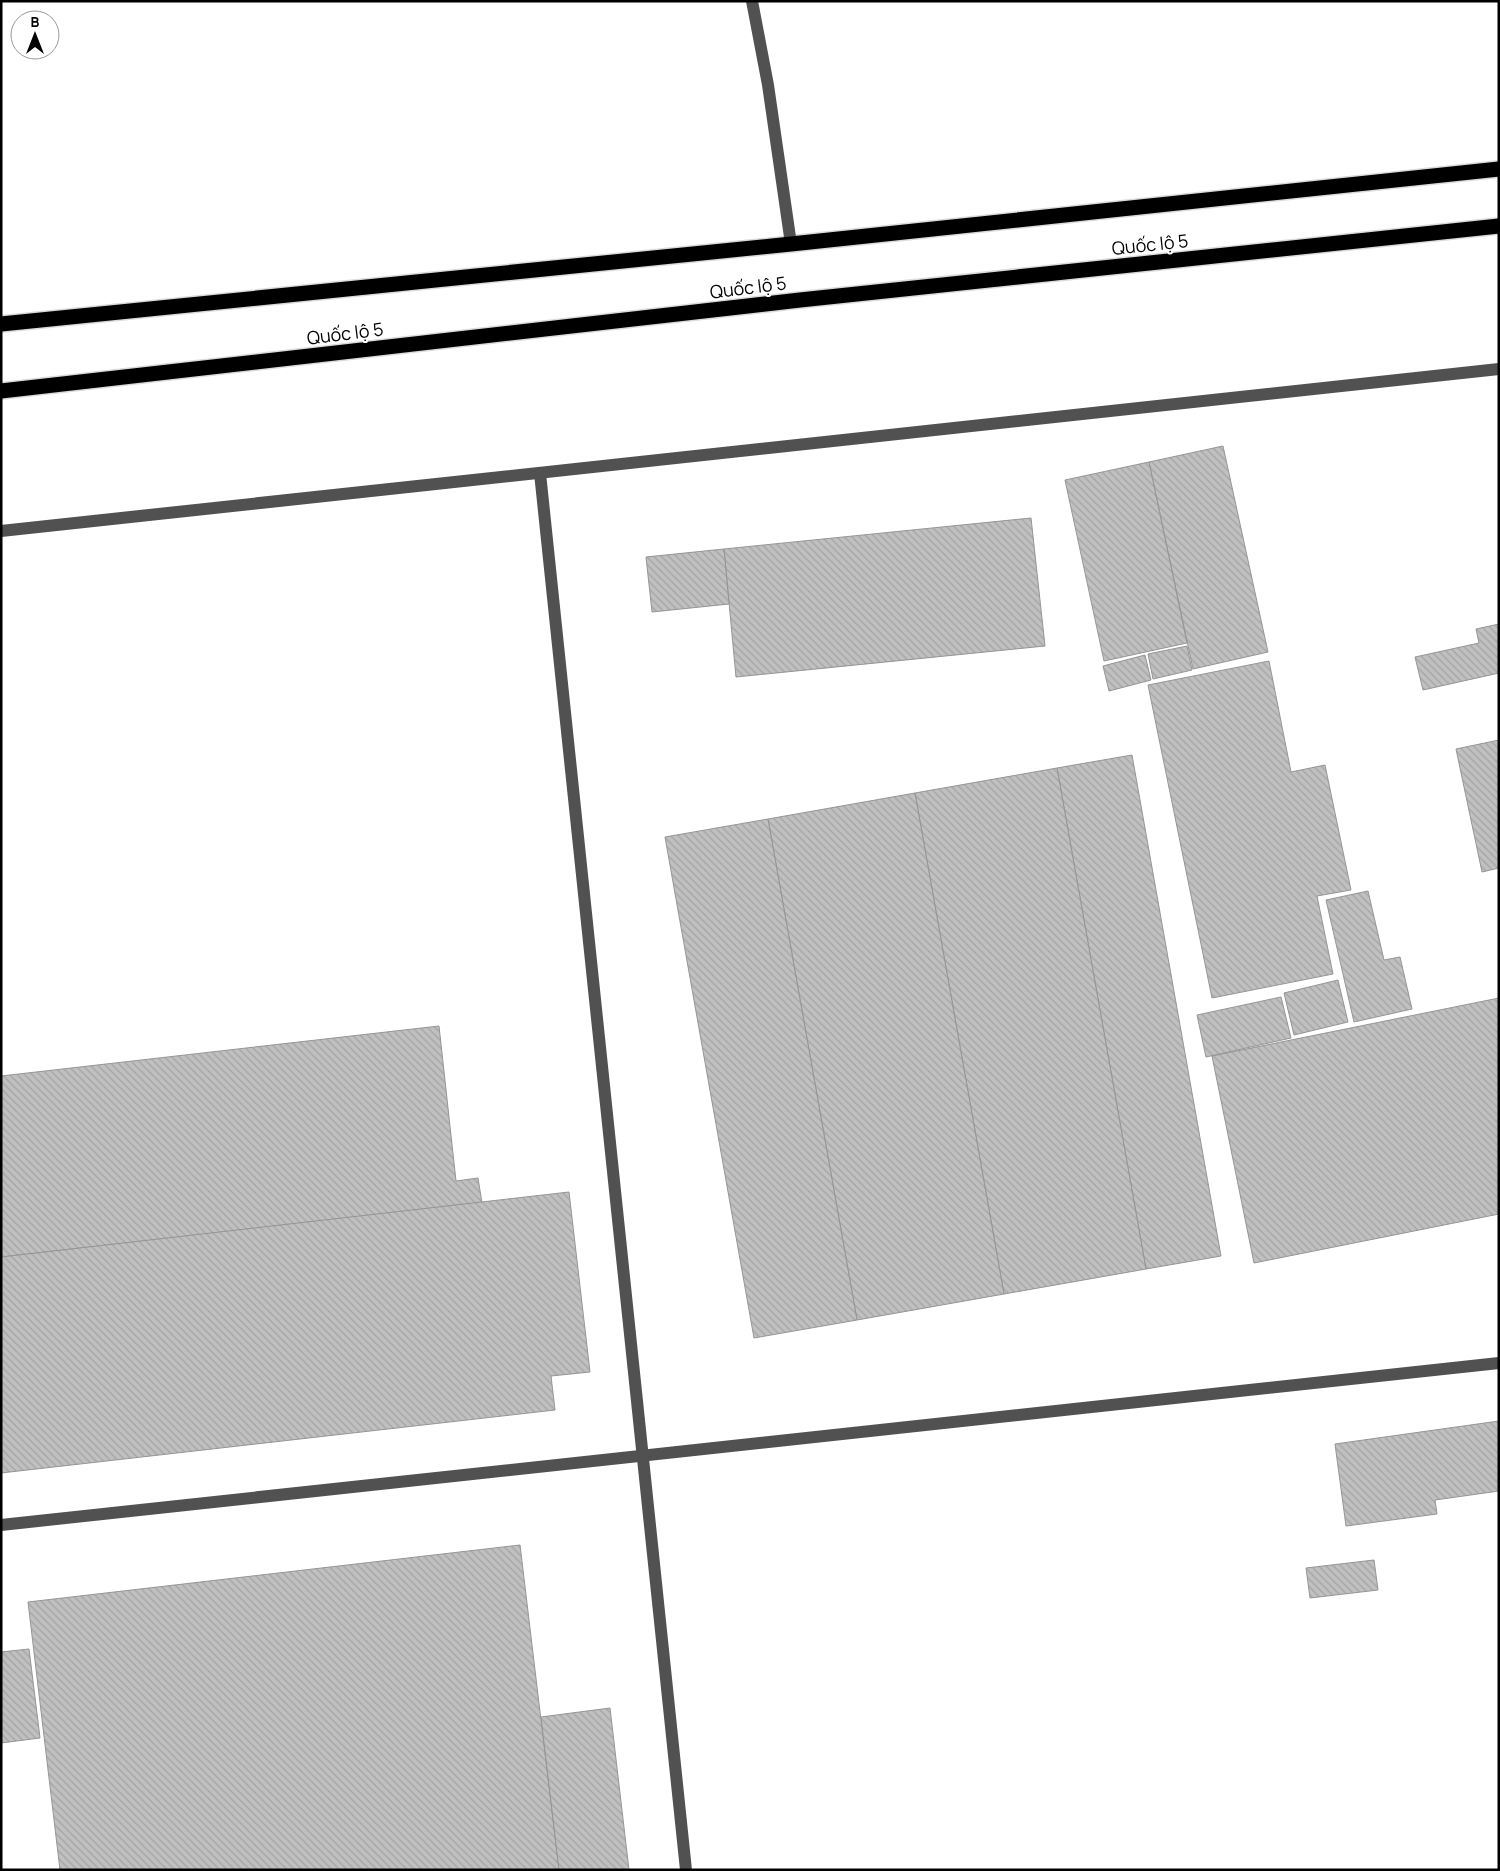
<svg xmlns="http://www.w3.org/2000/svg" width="1500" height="1871" font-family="Manrope,sans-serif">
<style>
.building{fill:url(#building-back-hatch);stroke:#959595}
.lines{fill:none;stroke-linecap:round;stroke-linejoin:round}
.highway-casing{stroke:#dbdbdb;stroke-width:18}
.minor{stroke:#515151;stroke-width:12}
.highway{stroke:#000;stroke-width:15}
.labels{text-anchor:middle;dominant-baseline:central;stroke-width:4;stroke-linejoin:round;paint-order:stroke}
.street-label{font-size:18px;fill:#000;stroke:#fff}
</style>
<defs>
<pattern id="building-back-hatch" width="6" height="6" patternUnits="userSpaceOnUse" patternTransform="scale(1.25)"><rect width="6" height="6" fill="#c0c0c0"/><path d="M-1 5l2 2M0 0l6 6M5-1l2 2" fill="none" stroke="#a3a3a3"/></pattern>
</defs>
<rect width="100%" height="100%" fill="#fff"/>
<g class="building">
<polygon points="1223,446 1268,652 1193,669 1149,462"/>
<polygon points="1149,462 1187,643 1104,661 1065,480"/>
<polygon points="1031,518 1045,646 736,677 724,549"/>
<polygon points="724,549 729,604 652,612 646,557"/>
<polygon points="1499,624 1499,673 1423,690 1415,657 1479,643 1476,629"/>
<polygon points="1187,646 1192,670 1153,679 1148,654"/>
<polygon points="1145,655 1151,680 1109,691 1103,666"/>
<polygon points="1269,661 1291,772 1325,765 1351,890 1317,896 1333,974 1212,998 1148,685"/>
<polygon points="1499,740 1499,868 1482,872 1456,749"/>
<polygon points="1132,755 1221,1256 1146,1269 1057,768"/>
<polygon points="1057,768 1146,1269 1004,1294 915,793"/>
<polygon points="915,793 1004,1294 857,1320 768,819"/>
<polygon points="768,819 857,1320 754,1338 665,837"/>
<polygon points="1368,891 1384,960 1400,957 1412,1009 1354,1022 1326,900"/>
<polygon points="1338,980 1348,1022 1294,1035 1284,993"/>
<polygon points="1281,997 1291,1038 1206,1057 1197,1015"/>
<polygon points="1499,998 1499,1214 1254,1263 1212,1056"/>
<polygon points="439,1026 456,1181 478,1178 482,1203 1,1257 1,1076"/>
<polygon points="569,1192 590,1372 551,1376 555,1410 1,1473 1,1257"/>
<polygon points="1499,1421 1499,1491 1435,1500 1437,1514 1346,1526 1335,1444"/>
<polygon points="520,1545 559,1870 60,1870 28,1602"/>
<polygon points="1374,1560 1378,1590 1310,1598 1306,1568"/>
<polygon points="29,1649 40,1738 1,1743 1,1652"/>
<polygon points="610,1708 629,1870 559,1870 541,1717"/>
</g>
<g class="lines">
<g class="highway-casing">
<g id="highway">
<polyline points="1,324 791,244 1499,169"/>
<polyline points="1,391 800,300 1499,226"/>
</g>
</g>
<g class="minor">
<polyline points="752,1 768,85 791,244"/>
<polyline points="540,473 686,1870"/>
<polyline points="1,531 1499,369"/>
<polyline points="1,1525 1499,1363"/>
</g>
<use href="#highway" class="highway"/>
</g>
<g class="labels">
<g class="street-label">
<text transform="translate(1150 244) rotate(-6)">Quốc lộ 5</text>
<text transform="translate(748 287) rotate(-7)">Quốc lộ 5</text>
<text transform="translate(345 333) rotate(-7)">Quốc lộ 5</text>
</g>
</g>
<rect width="1500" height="1871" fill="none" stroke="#000000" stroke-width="5"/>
<g transform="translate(35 35)"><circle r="24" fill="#ffffff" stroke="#999999"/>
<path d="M0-4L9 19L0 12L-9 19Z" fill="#000000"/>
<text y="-8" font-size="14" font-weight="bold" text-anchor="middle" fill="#000000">B</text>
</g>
</svg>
